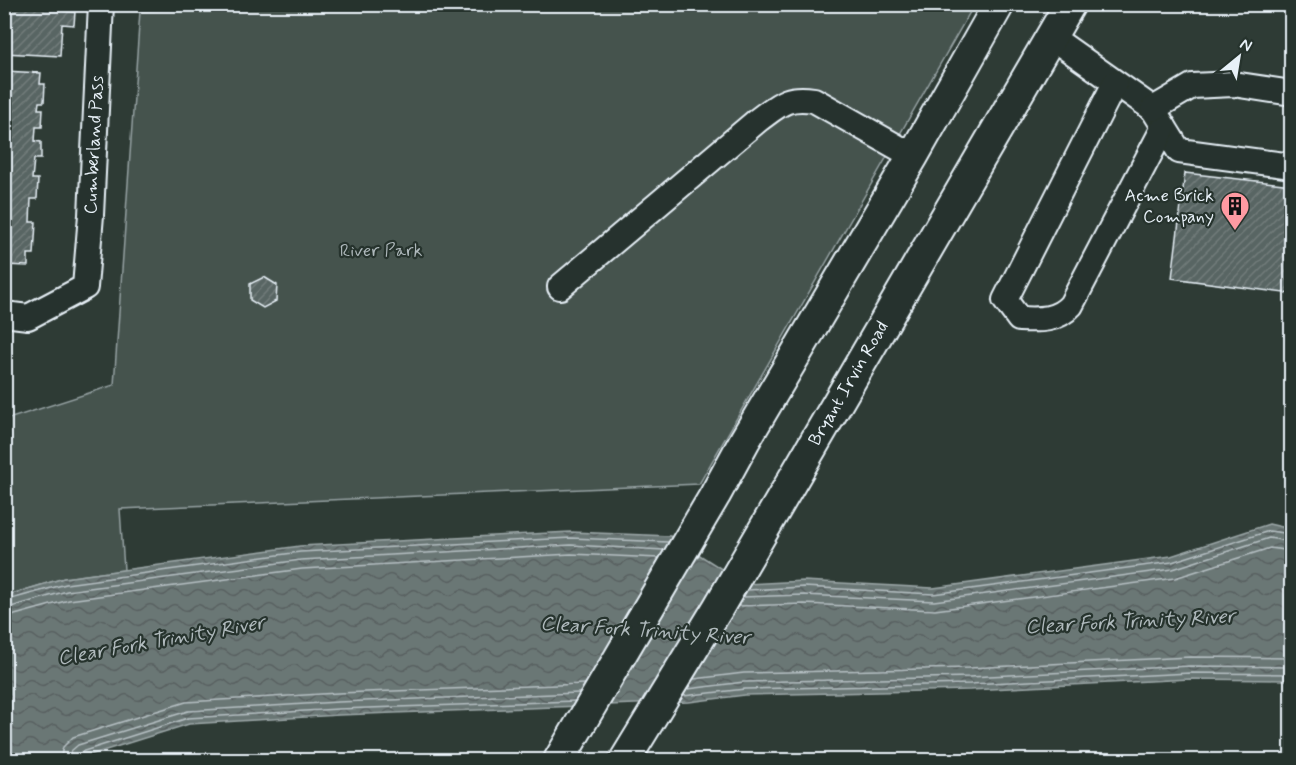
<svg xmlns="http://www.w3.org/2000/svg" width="1296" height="765" font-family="Mynerve,sans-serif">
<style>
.park{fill:#45524e;stroke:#96a2a3;stroke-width:1.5}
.water{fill:url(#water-waves);stroke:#9da8a9;stroke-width:1.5}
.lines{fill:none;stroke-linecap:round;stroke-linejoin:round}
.shore{stroke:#b6c0c4;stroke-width:1.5}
.building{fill:url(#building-hatch);stroke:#e8f1f8;stroke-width:1.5}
.minor-casing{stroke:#e8f1f8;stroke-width:28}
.major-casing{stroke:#e8f1f8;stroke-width:34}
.minor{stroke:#26332d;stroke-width:24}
.major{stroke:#26332d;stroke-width:30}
.labels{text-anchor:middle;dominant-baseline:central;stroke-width:4.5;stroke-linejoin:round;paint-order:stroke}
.street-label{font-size:18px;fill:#e8f1f8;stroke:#26332d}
.poi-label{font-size:18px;fill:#e8f1f8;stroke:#26332d;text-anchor:end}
.park-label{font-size:18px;fill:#afb9bc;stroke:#26332d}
.water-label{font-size:20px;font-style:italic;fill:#b0babd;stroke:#26332d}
</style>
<defs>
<pattern id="water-waves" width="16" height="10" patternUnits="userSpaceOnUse" patternTransform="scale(1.5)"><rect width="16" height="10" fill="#6b7775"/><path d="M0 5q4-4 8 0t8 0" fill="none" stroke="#586060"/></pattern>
<pattern id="building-hatch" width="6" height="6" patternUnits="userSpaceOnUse" patternTransform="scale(1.5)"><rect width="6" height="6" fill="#596563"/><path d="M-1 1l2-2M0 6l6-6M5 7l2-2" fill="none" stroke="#717c7a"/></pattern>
</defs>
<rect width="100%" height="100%" fill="#2e3b35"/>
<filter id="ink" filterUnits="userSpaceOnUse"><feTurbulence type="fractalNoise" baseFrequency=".0167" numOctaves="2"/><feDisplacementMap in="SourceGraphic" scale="12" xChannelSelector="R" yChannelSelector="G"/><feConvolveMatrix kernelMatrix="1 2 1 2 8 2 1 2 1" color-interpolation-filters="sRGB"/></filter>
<g filter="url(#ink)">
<polygon class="park" points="287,4 974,5 699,484 120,509 124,570 64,578 5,596 5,420 114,385 140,11"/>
<polygon class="water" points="1269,524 1291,529 1291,680 1190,679 970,690 745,695 689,702 339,715 189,724 74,760 5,760 5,596 64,578 300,546 571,532 670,536 745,584 804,581 933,588 1171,556"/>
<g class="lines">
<g class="shore">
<polyline points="748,590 804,587 933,594 1172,562 1269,531 1292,534"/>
<polyline points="743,597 804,595 934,601 1173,569 1269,538 1292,542"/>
<polyline points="4,601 66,584 300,552 571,538 668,542"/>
<polyline points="738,606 804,604 935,610 1175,578 1270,548 1292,551"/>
<polyline points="4,609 67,591 301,560 571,545 664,550"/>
<polyline points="4,618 69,600 302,569 571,554 659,558"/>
<polyline points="694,679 744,673 969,668 1190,657 1292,658"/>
<polyline points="688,689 744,682 969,677 1190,666 1292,667"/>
<polyline points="683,696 745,689 970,684 1190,673 1292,674"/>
<polyline points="60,760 63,747 73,737 186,702 338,693 585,684"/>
<polyline points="69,760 71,751 78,745 188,711 338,702 579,693"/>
<polyline points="76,760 77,755 81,752 188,718 338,709 575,701"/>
</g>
</g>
<g class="building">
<polygon points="8,4 64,4 64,11 75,12 74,25 62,24 60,56 4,53 6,19 4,19 4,6 8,7"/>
<polygon points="4,71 41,73 40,84 45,84 44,102 39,102 38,109 43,109 42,127 36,127 35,141 41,142 41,159 34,159 32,179 38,179 37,199 31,199 30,222 36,222 34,254 28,254 28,266 4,265"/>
<polygon points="1185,173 1292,185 1292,294 1172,278"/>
<polygon points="264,277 277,285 276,301 263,308 250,300 250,284"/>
</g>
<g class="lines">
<g class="minor-casing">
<g id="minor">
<polyline points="1051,37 1153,109 1179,151 1292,166"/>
<path d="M1115,83L1005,300L1019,319C1039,320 1057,321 1071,305L1164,127"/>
<polyline points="1153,109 1192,86 1233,84 1292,93"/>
<path d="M560,287L758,120C780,104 786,96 814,100L913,156"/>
<path id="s1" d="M4,314L28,317L85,287L91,215L101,4"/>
</g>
</g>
<g class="major-casing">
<g id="major">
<polyline points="559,760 715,495 745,440 913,156 999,4"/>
<path id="s2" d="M625,760L718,608L1070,4"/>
</g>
</g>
<use href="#minor" class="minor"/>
<use href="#major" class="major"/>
</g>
</g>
<defs>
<g id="building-pin" transform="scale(1.5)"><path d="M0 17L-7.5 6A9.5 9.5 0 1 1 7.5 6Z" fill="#ff9aa2" stroke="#26332d"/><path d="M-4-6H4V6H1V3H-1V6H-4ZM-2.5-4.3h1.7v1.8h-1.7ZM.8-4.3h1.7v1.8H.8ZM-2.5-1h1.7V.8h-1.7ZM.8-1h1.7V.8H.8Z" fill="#111"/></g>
</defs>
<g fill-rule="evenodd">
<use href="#building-pin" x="1235" y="206"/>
</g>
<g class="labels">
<g class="street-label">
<text stroke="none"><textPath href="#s1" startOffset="231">Cumberland Pass</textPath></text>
<text stroke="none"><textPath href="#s2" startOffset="438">Bryant Irvin Road</textPath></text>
</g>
<g class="poi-label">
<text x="1214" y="196">Acme Brick<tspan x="1214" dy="21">Company</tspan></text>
</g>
<g class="park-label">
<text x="381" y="251">River Park</text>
</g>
<g class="water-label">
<text transform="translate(1130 622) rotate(-3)">Clear Fork Trinity River</text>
<text transform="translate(645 631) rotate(4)">Clear Fork Trinity River</text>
<text transform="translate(161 641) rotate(-10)">Clear Fork Trinity River</text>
</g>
</g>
<rect width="1296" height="765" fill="none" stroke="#26332d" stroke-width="24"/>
<rect x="12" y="12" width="1272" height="741" fill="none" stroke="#e8f1f8" stroke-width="2" filter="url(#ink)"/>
<g transform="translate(1239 57) rotate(30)" stroke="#26332d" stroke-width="4.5" paint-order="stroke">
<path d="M0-4.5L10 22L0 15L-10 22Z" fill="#e8f1f8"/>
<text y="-9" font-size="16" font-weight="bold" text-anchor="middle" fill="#e8f1f8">N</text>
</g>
</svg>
